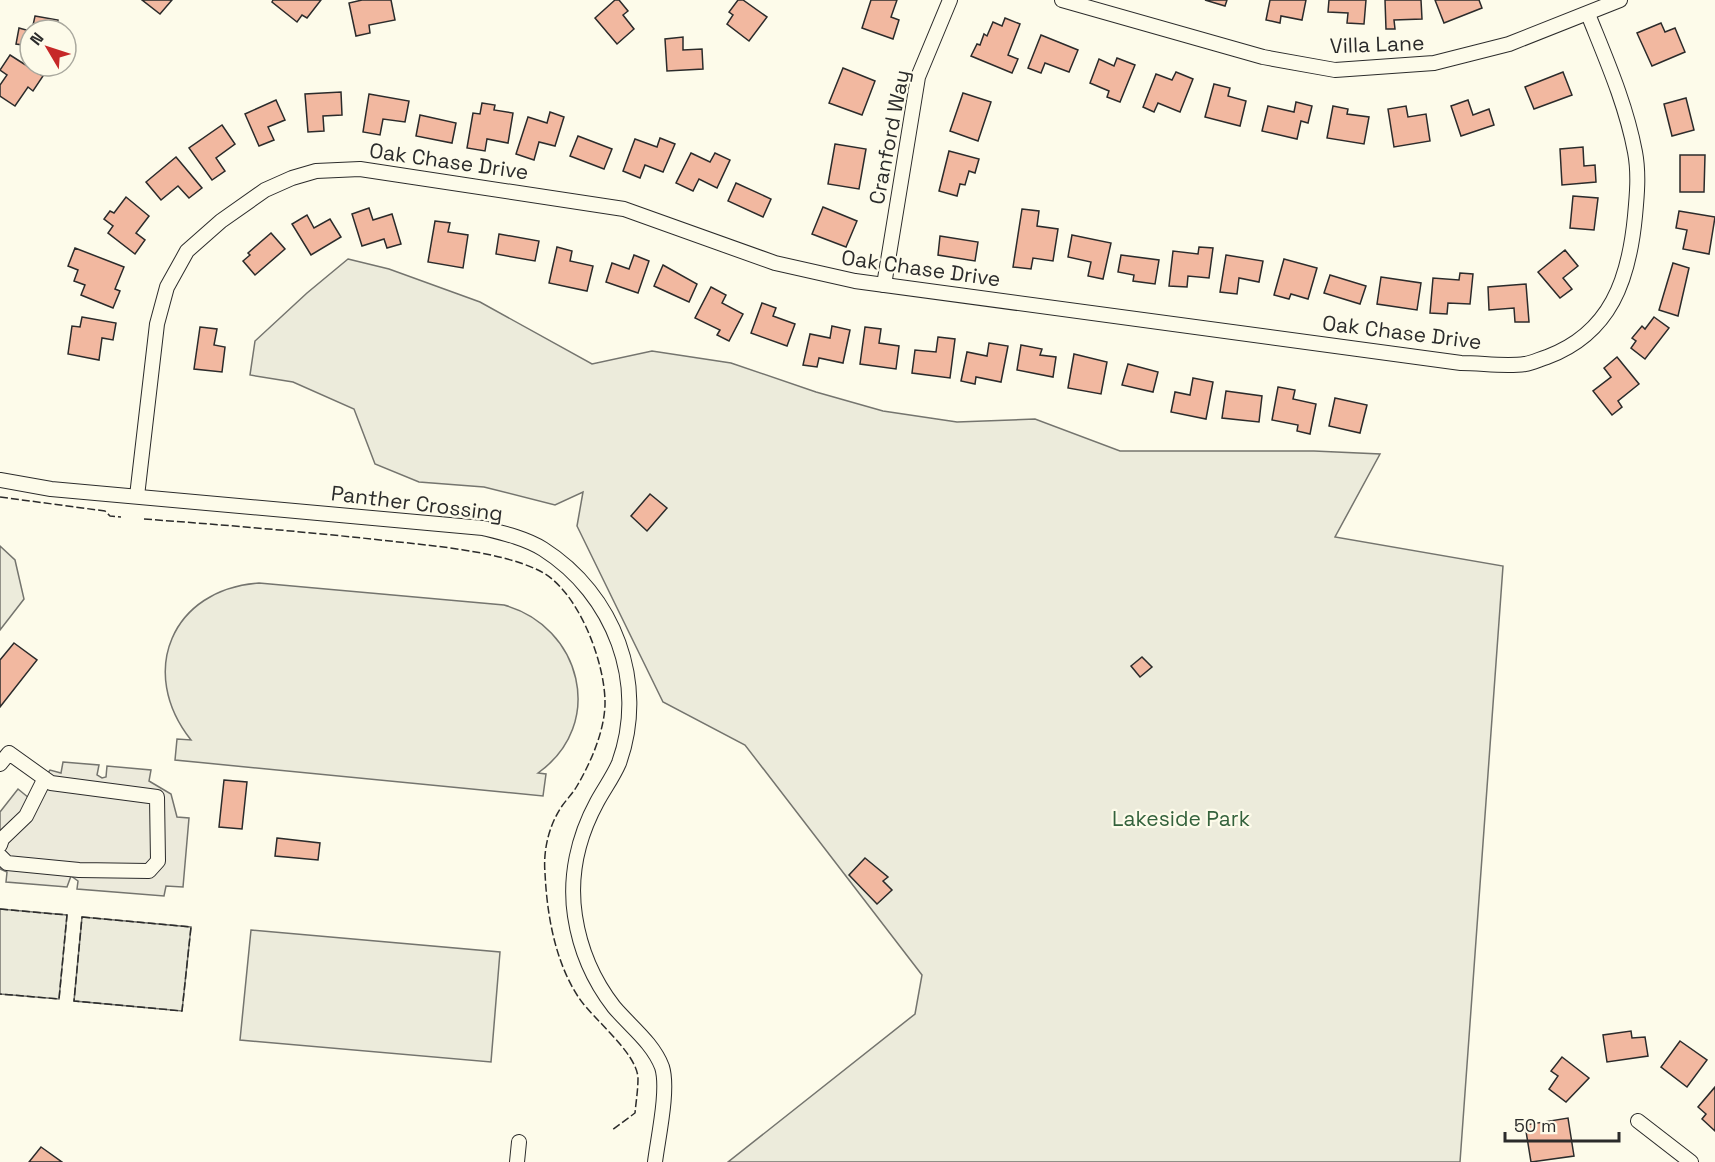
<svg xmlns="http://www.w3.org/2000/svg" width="1715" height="1162" font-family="'Space Grotesk',sans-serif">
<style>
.green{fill:#ecebdb;stroke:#74746e;stroke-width:1.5}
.parking{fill:#eceadb;stroke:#74746e;stroke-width:1.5}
.building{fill:#f2b8a0;stroke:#2b2b2b;stroke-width:1.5}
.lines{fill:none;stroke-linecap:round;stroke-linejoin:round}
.minor-casing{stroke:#2b2b2b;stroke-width:16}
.minor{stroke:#fdfbea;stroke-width:14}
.fence{stroke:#2b2b2b;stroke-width:1.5;stroke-dasharray:8 3;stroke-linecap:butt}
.labels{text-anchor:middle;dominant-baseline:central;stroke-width:4.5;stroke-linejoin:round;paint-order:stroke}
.street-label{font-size:21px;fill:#2b2b2b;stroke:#fdfbea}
.park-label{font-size:21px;fill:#34623c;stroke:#fdfbea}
</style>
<rect width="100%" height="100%" fill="#fdfbea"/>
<g class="green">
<polygon points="348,259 389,269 480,302 592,364 652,351 731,363 816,392 883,411 957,422 1035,419 1120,451 1314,451 1380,454 1335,537 1503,566 1460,1162 728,1162 915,1014 922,975 745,745 663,702 577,526 583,492 555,505 484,487 419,482 375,464 354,409 293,382 250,375 255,341 307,293"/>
<polygon points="0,546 15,560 24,599 0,630"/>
<path d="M259,583L504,605C581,626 607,724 538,773L546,774L543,796L175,760L177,739L191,740C137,672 172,589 259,583Z"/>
<polygon points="0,909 67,915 59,999 0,994"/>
<polygon points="82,917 191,927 182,1011 74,1001"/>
<polygon points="251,930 500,952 491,1062 240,1040"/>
</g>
<polygon class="parking" points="63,762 99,765 97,775 102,778 106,777 107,766 151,770 149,781 171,794 177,817 189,818 183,887 166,886 164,896 77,889 78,881 71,876 67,887 6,882 7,872 0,869 0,812 18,789 29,798 50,770 61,773"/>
<g class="building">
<polygon points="142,0 172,0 160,14"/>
<polygon points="273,0 321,0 307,18 302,15 297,22 272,2"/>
<polygon points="362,0 391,0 395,20 369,25 370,33 356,36 349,3"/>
<polygon points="615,0 619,0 628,11 623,15 634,29 617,44 595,18"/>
<polygon points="738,0 743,0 767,17 749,41 727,24 733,15 729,12"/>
<polygon points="871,0 897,0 891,17 899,20 893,39 862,28"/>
<polygon points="1205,0 1227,0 1225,6"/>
<polygon points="1270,0 1306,0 1302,20 1281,16 1280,23 1266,20"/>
<polygon points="1329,0 1366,0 1364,24 1347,23 1348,13 1328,12"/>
<polygon points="1385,0 1421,0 1422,19 1394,20 1395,29 1386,29"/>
<polygon points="1435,0 1479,0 1482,8 1444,23"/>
<polygon points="35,16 58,20 56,30 32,30"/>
<polygon points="1005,18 1020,24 1008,55 1018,59 1012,73 971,56 977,44 980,45 984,34 987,36 993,22 1002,26"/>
<polygon points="1661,23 1665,32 1675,28 1685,52 1652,66 1637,33"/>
<polygon points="19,28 30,31 30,46 16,44"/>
<polygon points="1041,35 1078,50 1069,72 1045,63 1041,73 1028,68"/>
<polygon points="683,37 683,50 702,49 703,69 667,71 665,39"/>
<polygon points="10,55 43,76 33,91 28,87 15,106 0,96 0,85 7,75 0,70"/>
<polygon points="1117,58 1135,65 1120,102 1107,97 1109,91 1090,83 1099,59 1114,66"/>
<polygon points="843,68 875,81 862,115 829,103"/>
<polygon points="1176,72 1193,79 1180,112 1158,103 1154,112 1143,107 1156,74 1172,80"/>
<polygon points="1563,72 1572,95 1534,109 1525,87"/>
<polygon points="1214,84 1230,88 1228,96 1246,101 1240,126 1205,117"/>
<polygon points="341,92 342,115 323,116 324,131 308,132 305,94"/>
<polygon points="963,93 991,102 978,141 950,131"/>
<polygon points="369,94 409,101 405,122 383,119 380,135 363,132"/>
<polygon points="1686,98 1694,130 1672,136 1664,104"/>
<polygon points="276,100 285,120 268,127 274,140 259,146 245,114"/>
<polygon points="1468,100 1473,115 1489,109 1494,125 1461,136 1451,106"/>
<polygon points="1296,102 1312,106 1308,123 1301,121 1297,139 1262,131 1268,106 1294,112"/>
<polygon points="482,103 495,105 494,110 513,113 508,143 487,139 485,151 467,148 473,113 480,114"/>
<polygon points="1333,106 1348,109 1347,114 1369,117 1364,144 1327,138"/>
<polygon points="1406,106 1408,117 1426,114 1430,141 1394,147 1388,109"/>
<polygon points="550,112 564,117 555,146 539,142 534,160 516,154 528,117 547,123"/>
<polygon points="420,115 456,123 452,143 416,136"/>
<polygon points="222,125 235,144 216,158 225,171 212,180 189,148"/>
<polygon points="578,136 612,149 604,169 570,156"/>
<polygon points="660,138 675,144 663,172 645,165 640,178 623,171 635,139 657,147"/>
<polygon points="835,144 866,149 859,189 828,184"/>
<polygon points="1583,147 1584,166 1595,165 1596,182 1562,185 1560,149"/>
<polygon points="949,151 979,159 975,173 969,171 965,185 960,184 957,196 939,191"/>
<polygon points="691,153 710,162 715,153 730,160 717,188 699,179 693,191 676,183"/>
<polygon points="1680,155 1705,155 1704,192 1680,192"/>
<polygon points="176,157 202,188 189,198 178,186 161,200 146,182"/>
<polygon points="736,183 771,199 763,217 728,201"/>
<polygon points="1573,196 1598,198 1594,230 1570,228"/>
<polygon points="126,197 149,216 136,233 145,240 135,254 108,233 113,226 104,219 110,211 114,213"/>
<polygon points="823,207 857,221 846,247 812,234"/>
<polygon points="369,208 373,220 392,214 401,244 387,248 384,239 362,246 352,214"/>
<polygon points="1022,209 1039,211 1037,226 1058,229 1053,261 1033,258 1031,269 1013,267"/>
<polygon points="1679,211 1715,217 1709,254 1683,249 1687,230 1676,228"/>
<polygon points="307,215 314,228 330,219 341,237 311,255 292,224"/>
<polygon points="435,221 450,223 448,232 468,235 463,268 428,262"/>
<polygon points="271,233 285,249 255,275 243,261 250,255 248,253"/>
<polygon points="499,234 539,241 535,261 496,254"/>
<polygon points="1072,235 1111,243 1103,279 1088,276 1091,262 1068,257"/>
<polygon points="940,236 978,242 975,261 938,255"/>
<polygon points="557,247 572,251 570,261 593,266 587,291 549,283"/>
<polygon points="1199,247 1213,248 1209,278 1188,276 1187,287 1169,286 1173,251 1198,254"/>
<polygon points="75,248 124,267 115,289 120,291 113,308 81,295 85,285 74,281 78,270 68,266"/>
<polygon points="1565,250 1578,266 1563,278 1572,289 1560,298 1538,272"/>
<polygon points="634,255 649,261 638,293 606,282 612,263 629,269"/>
<polygon points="1121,255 1159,260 1155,284 1133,281 1134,275 1118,272"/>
<polygon points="1226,255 1263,261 1259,282 1239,278 1237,294 1220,292"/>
<polygon points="1284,259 1317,268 1308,299 1291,294 1289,299 1274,295"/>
<polygon points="1673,263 1689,268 1678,316 1659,310"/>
<polygon points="663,265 697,284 689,302 654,286"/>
<polygon points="1460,273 1473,274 1470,304 1448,303 1447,314 1430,313 1433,278 1459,280"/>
<polygon points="1330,275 1366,286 1360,304 1324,293"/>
<polygon points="1381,277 1421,283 1417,310 1377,304"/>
<polygon points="1526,284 1529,322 1515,322 1514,308 1489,310 1488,287"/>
<polygon points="711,287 726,295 722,303 743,314 729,341 717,335 720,330 695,318"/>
<polygon points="762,303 776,308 773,316 795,324 787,346 751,333"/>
<polygon points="82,317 116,323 113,340 102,338 99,360 68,354 72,326 80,327"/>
<polygon points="1654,317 1669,328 1645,359 1631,348 1636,341 1632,338 1642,326 1645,329"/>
<polygon points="832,326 850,330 843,363 819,358 817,367 803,365 810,334 830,338"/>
<polygon points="200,327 217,329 214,345 225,347 222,372 194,369"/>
<polygon points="865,327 881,329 879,343 899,346 896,369 860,364"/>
<polygon points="938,337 955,339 950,378 912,373 915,350 936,352"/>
<polygon points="989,343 1008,346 1001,382 976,377 975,384 961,381 967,352 987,356"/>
<polygon points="1021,345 1042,349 1040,355 1056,357 1053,377 1017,370"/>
<polygon points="1074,354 1107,362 1101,394 1068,388"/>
<polygon points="1617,357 1639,384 1618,401 1622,407 1612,415 1593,391 1611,377 1604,368"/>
<polygon points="1128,364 1158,372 1153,392 1122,385"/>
<polygon points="1193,378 1213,382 1206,419 1171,412 1175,392 1190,395"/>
<polygon points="1278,387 1295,390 1293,399 1316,404 1310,434 1297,431 1298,425 1272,420"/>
<polygon points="1226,391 1262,396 1259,422 1222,418"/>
<polygon points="1335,398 1367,405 1360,433 1329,426"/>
<polygon points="650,494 667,508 647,531 631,516"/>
<polygon points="14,643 37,660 0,707 0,660"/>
<polygon points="1142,657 1152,667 1140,677 1131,666"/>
<polygon points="224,780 247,782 242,829 219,827"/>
<polygon points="277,838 320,843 318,860 275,856"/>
<polygon points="865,858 888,877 883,881 892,890 877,904 849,875"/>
<polygon points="1631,1031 1632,1038 1645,1037 1648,1056 1607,1062 1603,1035"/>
<polygon points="1680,1041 1707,1060 1687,1087 1661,1067"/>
<polygon points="1562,1057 1589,1078 1566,1102 1549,1089 1558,1076 1551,1071"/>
<polygon points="1715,1087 1715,1131 1702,1119 1706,1114 1698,1107"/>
<polygon points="1568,1118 1574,1156 1531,1162 1525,1125"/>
<polygon points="41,1147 62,1162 29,1162"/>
</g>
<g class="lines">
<g class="minor-casing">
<g id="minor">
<polyline points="1062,0 1263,57 1335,70 1434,63 1509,44 1620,0"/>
<polyline points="884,285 918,77 950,0"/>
<path d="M0,480L51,489L483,528C503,533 525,538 543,549C614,594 648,683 619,763C613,777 604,789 597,802C578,837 569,877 575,916C580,949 593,980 614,1007C630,1026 653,1043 662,1067C669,1089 658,1138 655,1162"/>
<path d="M137,496L157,324L167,287L187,251L221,221L265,190L292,178L316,171L360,169L624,209L775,263L855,281L1461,363C1482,363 1505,367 1525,364C1532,363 1540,359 1547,357C1611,333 1629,279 1635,216C1637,195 1639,173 1635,152C1626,104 1606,59 1588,14"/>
<polyline points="0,764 9,753 51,783 157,797 158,861 149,871 79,870 7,863 0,856"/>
<polyline points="0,845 2,839 26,816 44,780"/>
<polyline points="1638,1121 1691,1162"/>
<polyline points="517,1162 519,1142"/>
</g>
</g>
<use href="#minor" class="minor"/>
<g class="fence">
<polyline points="0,497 105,511 110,516 121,517"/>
<path d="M144,519C226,525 308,532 390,541C434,546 498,551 538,570C578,588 606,664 605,705C604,732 591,762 577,786C573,793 567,799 562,806C549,825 543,850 545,873C547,915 555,962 579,998C593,1019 637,1053 638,1078C638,1090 636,1102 635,1113L612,1130"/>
<polyline points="0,909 67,915 59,999 0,994"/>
<polygon points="82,917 191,927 182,1011 74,1001"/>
</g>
</g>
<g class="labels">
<g class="street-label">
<text transform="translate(1377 44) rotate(-2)">Villa Lane</text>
<text transform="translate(889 137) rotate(-79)">Cranford Way</text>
<text transform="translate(449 161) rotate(8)">Oak Chase Drive</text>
<text transform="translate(921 268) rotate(8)">Oak Chase Drive</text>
<text transform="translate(1402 332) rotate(7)">Oak Chase Drive</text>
<text transform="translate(417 503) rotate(7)">Panther Crossing</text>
</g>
<g class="park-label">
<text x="1181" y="818">Lakeside Park</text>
</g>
</g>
<g transform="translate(48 48) rotate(309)"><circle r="28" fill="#fdfbea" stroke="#a9a89e" stroke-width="1.5"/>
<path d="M0-4.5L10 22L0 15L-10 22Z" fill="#c62828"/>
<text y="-9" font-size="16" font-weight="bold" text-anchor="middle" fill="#2b2b2b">N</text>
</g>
<path d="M1505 1132v9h114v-9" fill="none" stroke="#2b2b2b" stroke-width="3"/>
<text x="1514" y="1132" font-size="18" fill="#2b2b2b" stroke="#fdfbea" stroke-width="4.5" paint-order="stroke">50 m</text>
</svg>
